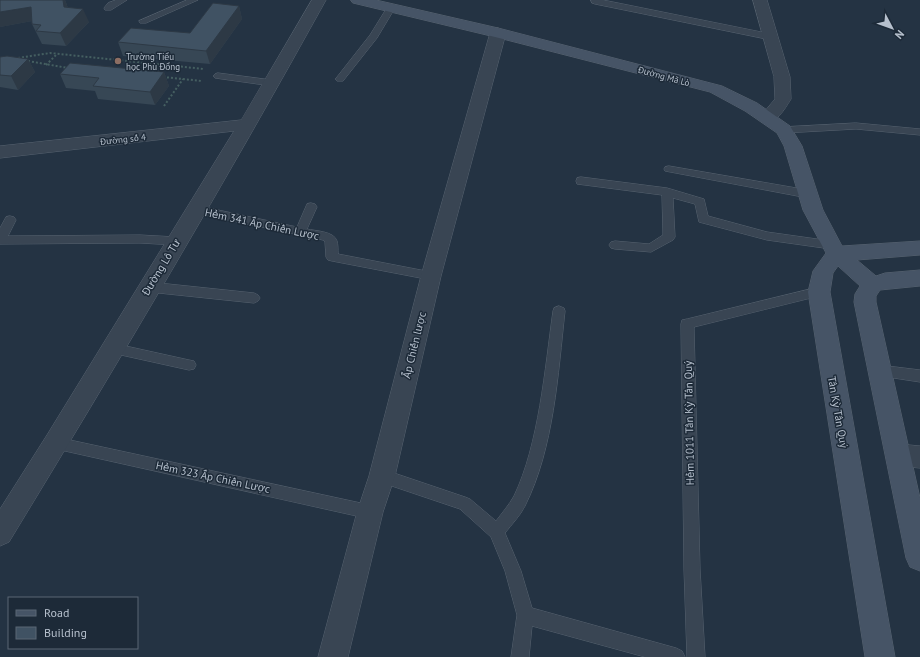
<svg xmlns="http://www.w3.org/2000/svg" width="920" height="657" font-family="'PT Sans',sans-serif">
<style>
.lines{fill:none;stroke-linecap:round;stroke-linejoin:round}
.lane-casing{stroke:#576370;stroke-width:1}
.street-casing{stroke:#576370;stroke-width:1}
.secondary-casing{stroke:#576370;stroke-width:1}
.path{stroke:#455f61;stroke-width:2;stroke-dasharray:2 2;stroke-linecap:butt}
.lane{fill:#394553;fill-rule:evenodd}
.street{fill:#394553;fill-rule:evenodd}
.secondary{fill:#465466;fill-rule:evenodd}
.wall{fill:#374755}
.shaded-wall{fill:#2d3945}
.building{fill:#405263;stroke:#2d3945}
.education-dot{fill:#8d6e63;stroke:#1d2a38;stroke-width:1.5}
.labels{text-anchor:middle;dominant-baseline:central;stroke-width:3;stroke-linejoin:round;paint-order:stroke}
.far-poi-label{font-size:9px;fill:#b6c0cd;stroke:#1d2a38;text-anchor:start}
.far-street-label{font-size:9px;fill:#b6c0cd;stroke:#1d2a38}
.street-label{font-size:11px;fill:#b6c0cd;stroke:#1d2a38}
</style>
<rect width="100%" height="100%" fill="#243343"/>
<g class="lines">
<g class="lane-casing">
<g id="lane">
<polygon points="116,0 127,0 111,10 105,10 104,8 108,3"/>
<polygon points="187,0 198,0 146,23 140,23 139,21"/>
<polygon points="591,0 603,0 771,34 775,37 771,40 595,4 592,3"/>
<polygon points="391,5 395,8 377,38 343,81 337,81 335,79 337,77 370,35 388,6"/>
<polygon points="218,73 272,80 277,83 272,86 215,78 213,76 215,74"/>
<polygon points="856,123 920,129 920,135 856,129 784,133 779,130 784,127"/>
<polygon points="669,166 808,190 812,191 814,194 812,197 808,198 665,171 664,169 665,167"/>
<polygon points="581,177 667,188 704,199 708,216 767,232 831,241 835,242 837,245 835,248 831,249 767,240 699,222 695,204 673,198 675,237 673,240 651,252 615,249 611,248 609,245 611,242 615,241 649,244 663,235 662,195 577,184 576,181 577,178"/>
<path d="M311,203L315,204L317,207L307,229C315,231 334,231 337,241C338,244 338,250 338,254L431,272L435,273L437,276L435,279L431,280L332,261L328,260L326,257L325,242L323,240L195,213L191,212L189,209L191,206L195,205L297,227L307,204Z"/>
<polygon points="10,216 14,217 16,220 8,236 140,235 176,237 180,238 182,241 180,244 176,245 140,243 0,244 0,228 6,217"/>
<polygon points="149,282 254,293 258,295 260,298 258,301 254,303 149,292 145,290 143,287 145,284"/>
<polygon points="819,287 823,289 825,292 823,295 694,327 700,569 705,657 687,657 684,569 681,324 682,320 687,319"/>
<path d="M559,306L564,308L565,311C558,374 554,448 525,506C520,516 512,524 505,533L521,571L532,608L676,648L682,651L685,657H645L532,626L529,657H511L517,615L505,571L491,537L460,509L377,481L374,476L377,471L382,469L465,497L470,499L496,521C502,513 509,505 514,496C539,444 545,368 553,311L554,308Z"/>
<polygon points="112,343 189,360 194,361 196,365 194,369 189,370 112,353 107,352 105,348 107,344"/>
<polygon points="879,365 920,370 920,382 874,375 872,371 874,367"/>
<polygon points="56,437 370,505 376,507 378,512 376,517 370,519 56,449 51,448 49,443 51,438"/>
</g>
</g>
<g class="street-casing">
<g id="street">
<path d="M312,0H326C225,183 118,363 9,542L0,546V509L47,435L234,131L0,158V146L241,120Z"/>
<path d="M753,0H767L790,77L791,99C784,110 776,125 762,122L759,118L775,99L774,77Z"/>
<polygon points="498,28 503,30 506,33 441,276 395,476 383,512 348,657 318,657 357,512 369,476 421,276 490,33 493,30"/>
<polygon points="898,444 920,446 920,468 898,466 889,463 886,455 889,447"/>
</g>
</g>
<g class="secondary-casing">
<polygon id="secondary" points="351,0 376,0 498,28 722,86 757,103 790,126 802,146 823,210 842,246 920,241 920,255 857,260 876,276 885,273 920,270 920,286 880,290 876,296 876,302 920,498 920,571 910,567 906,558 854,302 855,294 860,286 838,266 833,273 830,292 895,657 865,657 808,292 813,271 826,253 803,210 784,146 777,133 745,111 710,92 495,37 353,3"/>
</g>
<g class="path">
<polyline points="18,58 50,53 204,69"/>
<polyline points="28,61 68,68"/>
<polyline points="46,65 57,54"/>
<polyline points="145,73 153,64"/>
<polyline points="163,77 202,81"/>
<polyline points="164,106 183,79"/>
</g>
<use href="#lane" class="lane"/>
<use href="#street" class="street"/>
<use href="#secondary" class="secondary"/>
</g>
<g class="wall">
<polygon points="0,0 65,0 68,8 89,22 66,46 42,44 32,24 32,21 0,27"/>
<polygon points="239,6 242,19 210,64 123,56 118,42 190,33"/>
<polygon points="0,57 28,59 35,72 18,90 0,87"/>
<polygon points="164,72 169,86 155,105 98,99 95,91 66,88 60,74"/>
</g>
<g class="shaded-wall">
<polygon points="63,0 65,0 68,8 64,7"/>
<polygon points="239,6 242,19 210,64 206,51"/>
<polygon points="31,7 37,20 0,27 0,12"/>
<polygon points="83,9 89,22 66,46 60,33"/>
<polygon points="28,59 35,72 18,90 11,76"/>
<polygon points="164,72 169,86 155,105 150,92"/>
</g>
<g class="building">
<polygon points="0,0 63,0 64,7 83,9 60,33 36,31 41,25 32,24 31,7 0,12"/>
<polygon points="213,3 239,6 206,51 118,42 131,28 190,33"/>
<polygon points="7,56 28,59 11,76 0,75 0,57"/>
<polygon points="70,63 164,72 150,92 93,86 99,78 60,74"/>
</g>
<circle class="education-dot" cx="118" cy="61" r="4"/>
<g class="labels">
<g class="far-poi-label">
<text x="126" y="56">Trường Tiểu<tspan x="126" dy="10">học Phù Đổng</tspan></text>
</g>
<g class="far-street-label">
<text transform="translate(664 76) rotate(15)">Đường Mã Lò</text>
<text transform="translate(123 139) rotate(-6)">Đường số 4</text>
</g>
<g class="street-label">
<text transform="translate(262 224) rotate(12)">Hẻm 341 Ấp Chiến Lược</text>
<text transform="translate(161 267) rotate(-59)">Đường Lô Tư</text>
<text transform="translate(414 345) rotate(-76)">Ấp Chiến lược</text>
<text transform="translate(838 412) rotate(80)">Tân Kỳ Tân Quý</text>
<text transform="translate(689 423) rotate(-91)">Hẻm 1011 Tân Kỳ Tân Quý</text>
<text transform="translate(213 477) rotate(12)">Hẻm 323 Ấp Chiến Lược</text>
</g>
</g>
<rect x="8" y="597" width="130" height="52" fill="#1d2a38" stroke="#5a6674"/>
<rect x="16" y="610" width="20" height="6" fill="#465466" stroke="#5a6674"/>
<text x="44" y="617" font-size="12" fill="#b6c0cd">Road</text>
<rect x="16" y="627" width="20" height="12" fill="#405263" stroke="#5a6674"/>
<text x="44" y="637" font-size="12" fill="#b6c0cd">Building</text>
<g transform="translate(892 28) rotate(131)" stroke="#1d2a38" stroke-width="3" paint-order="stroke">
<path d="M0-3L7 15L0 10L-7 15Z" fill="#b6c0cd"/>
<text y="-6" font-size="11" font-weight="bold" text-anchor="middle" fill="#b6c0cd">N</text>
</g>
</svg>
